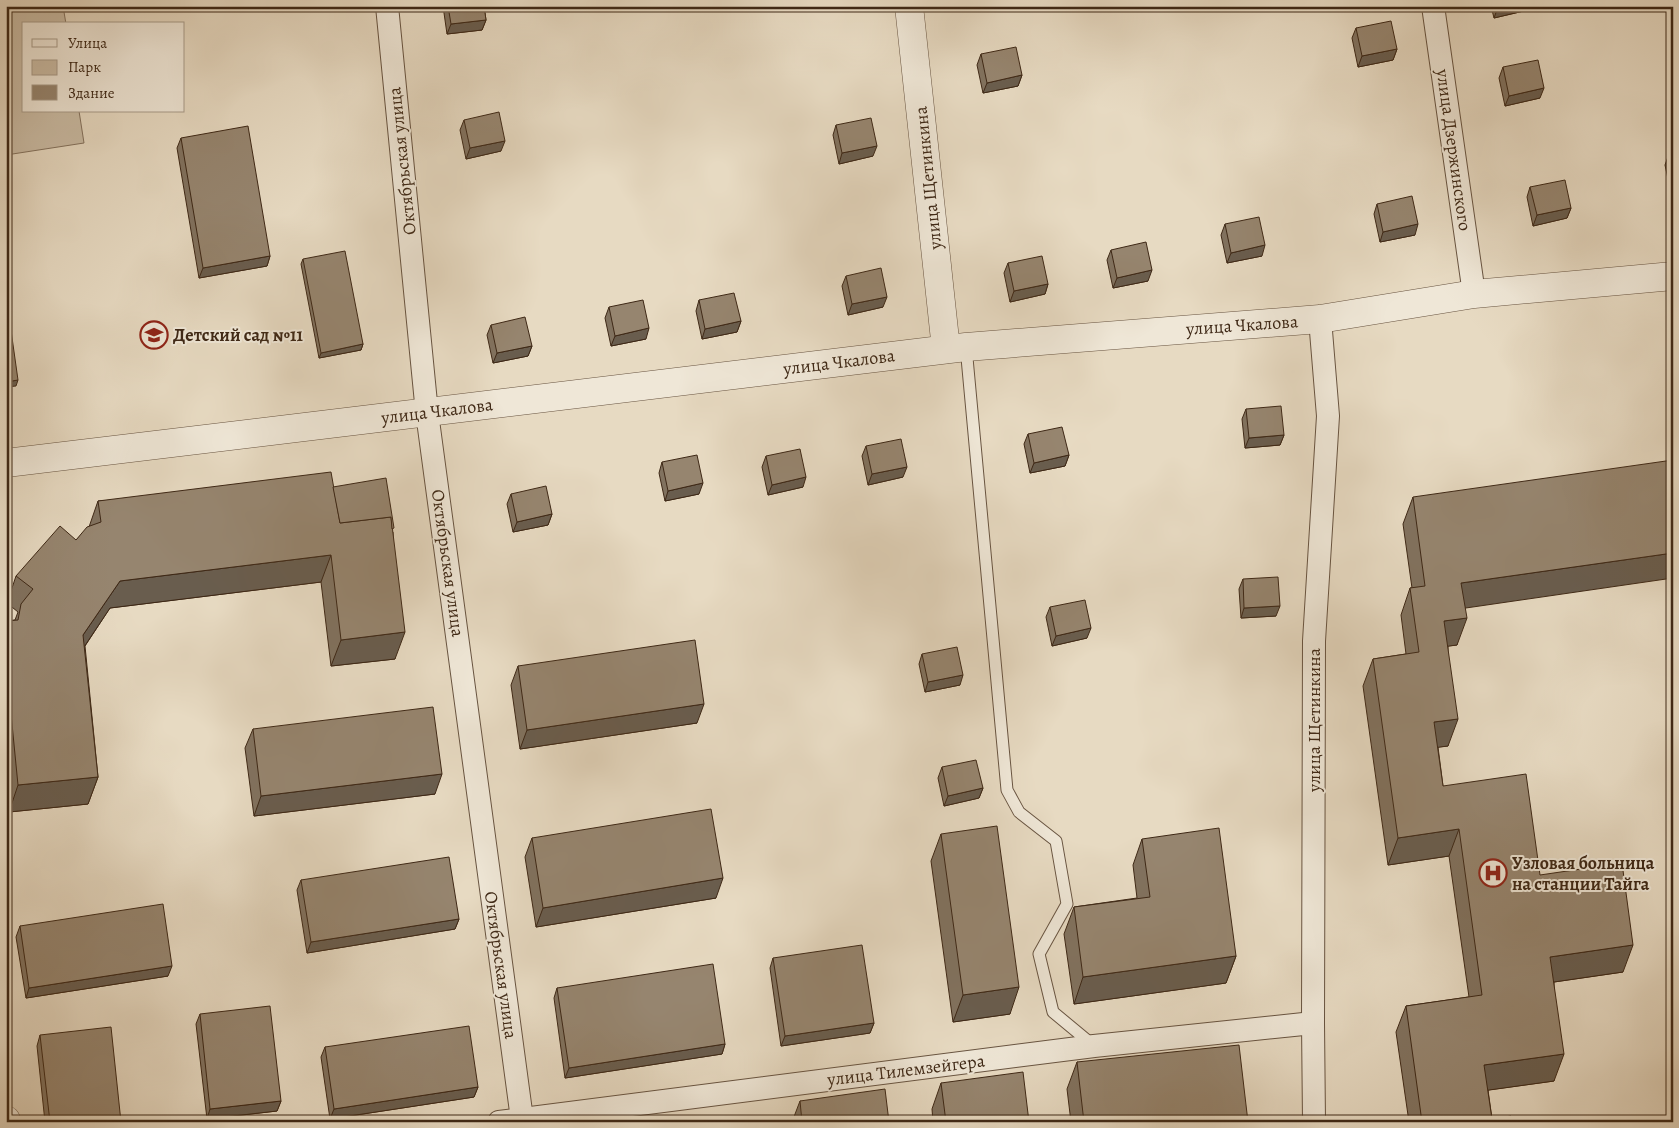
<svg xmlns="http://www.w3.org/2000/svg" width="1679" height="1128" font-family="Alegreya,serif">
<style>
.green{fill:#cabca5;stroke:#84725e}
.lines{fill:none;stroke-linecap:round;stroke-linejoin:round}
.service-casing{stroke:#685441;stroke-width:13}
.minor-casing{stroke:#685441;stroke-width:24}
.tertiary-casing{stroke:#685441;stroke-width:29}
.service{stroke:#efe7d7;stroke-width:11}
.minor{stroke:#efe7d7;stroke-width:22}
.tertiary{stroke:#efe7d7;stroke-width:28}
.wall{fill:#81725f;stroke:#3e2816}
.shaded-wall{fill:#695d4e;stroke:#3e2816}
.building{fill:#96856f;stroke:#3e2816}
.labels{text-anchor:middle;dominant-baseline:central;stroke-width:4;stroke-linejoin:round;paint-order:stroke}
.street-label{font-size:18px;fill:#3e2816;stroke:#efe7d7}
.poi-label{font-size:18px;font-weight:bold;fill:#3e2816;stroke:#efe7d7;text-anchor:start}
</style>
<rect width="100%" height="100%" fill="#e7dac2"/>
<filter id="stains"><feTurbulence type="fractalNoise" baseFrequency=".004" numOctaves="4"/><feColorMatrix values="0 0 0 0 .2 0 0 0 0 .09 0 0 0 0 .02 0 0 0 .5 -.17"/></filter>
<radialGradient id="worn" r=".72"><stop offset=".6" stop-color="#630" stop-opacity="0"/><stop offset="1" stop-color="#630" stop-opacity=".3"/></radialGradient>
<polygon class="green" points="6,6 63,6 66,24 24,24 24,111 79,111 84,143 6,155"/>
<g class="lines">
<g class="service-casing">
<polyline id="service" points="966,347 1007,790 1019,812 1056,841 1067,904 1039,954 1053,1012 1094,1046"/>
</g>
<g class="minor-casing">
<g id="minor">
<polyline points="387,6 427,413 522,1119"/>
<polyline points="1433,6 1474,294"/>
<polyline points="499,1122 1094,1046 1313,1023"/>
<polyline points="1314,1122 1313,1023 1314,641 1328,416 1320,319"/>
</g>
</g>
<g class="tertiary-casing">
<g id="tertiary">
<polyline points="909,6 946,349"/>
<polyline points="6,463 966,347 1320,319 1474,294 1673,276"/>
<polyline points="6,1120 6,1122"/>
</g>
</g>
<use href="#service" class="service"/>
<use href="#minor" class="minor"/>
<use href="#tertiary" class="tertiary"/>
</g>
<g class="wall">
<polygon points="443,6 484,6 486,20 482,30 447,34"/>
<polygon points="1491,6 1530,6 1528,10 1494,18"/>
<polygon points="1356,28 1397,49 1393,60 1358,67 1352,38"/>
<polygon points="981,54 1022,75 1018,86 983,93 977,65"/>
<polygon points="1503,67 1540,98 1505,106 1499,78"/>
<polygon points="464,120 501,151 466,159 460,130"/>
<polygon points="836,125 873,156 839,164 833,135"/>
<polygon points="181,138 270,256 267,266 199,278 177,148"/>
<polygon points="1673,153 1673,193 1671,193 1665,165 1669,154"/>
<polygon points="1530,187 1571,208 1567,218 1533,226 1527,197"/>
<polygon points="1377,204 1415,235 1380,242 1374,214"/>
<polygon points="1225,224 1262,256 1227,263 1221,235"/>
<polygon points="1111,250 1148,281 1113,288 1107,260"/>
<polygon points="303,259 363,344 361,350 319,358 301,264"/>
<polygon points="1008,263 1048,284 1045,294 1010,302 1004,273"/>
<polygon points="846,276 883,307 848,315 842,286"/>
<polygon points="699,300 741,321 737,332 702,339 696,311"/>
<polygon points="609,307 646,339 611,346 605,318"/>
<polygon points="491,325 532,346 528,356 493,363 487,335"/>
<polygon points="1246,409 1284,435 1280,445 1245,448 1242,419"/>
<polygon points="1028,434 1069,455 1065,466 1030,473 1024,444"/>
<polygon points="866,446 903,477 868,485 862,456"/>
<polygon points="766,456 803,487 768,495 762,467"/>
<polygon points="662,462 699,494 665,501 659,473"/>
<polygon points="333,487 393,532 395,659 331,666 321,582 110,608 85,646 98,777 88,804 9,812 6,787 6,621 15,620 18,612 7,603 16,576 76,540 89,527 98,501"/>
<polygon points="511,494 552,514 548,525 513,532 507,504"/>
<polygon points="1413,497 1465,608 1457,645 1448,646 1448,746 1438,747 1443,786 1540,875 1623,972 1554,982 1554,1081 1488,1090 1492,1119 1512,1122 1409,1122 1396,1032 1406,1006 1469,997 1449,856 1388,865 1363,686 1373,659 1406,654 1401,615 1410,588 1412,588 1403,524"/>
<polygon points="1243,579 1276,616 1241,618 1239,589"/>
<polygon points="1050,607 1087,638 1052,646 1046,617"/>
<polygon points="922,654 960,685 925,692 919,664"/>
<polygon points="518,666 697,723 520,749 511,685"/>
<polygon points="253,729 435,794 254,816 245,748"/>
<polygon points="942,767 983,788 979,798 944,806 938,778"/>
<polygon points="941,834 1010,1014 953,1022 931,861"/>
<polygon points="532,838 716,898 536,927 525,857"/>
<polygon points="1142,839 1236,956 1226,983 1074,1004 1064,934 1074,907 1137,898 1133,865"/>
<polygon points="301,880 459,919 455,929 307,953 297,890"/>
<polygon points="20,926 168,976 26,998 16,937"/>
<polygon points="773,958 874,1023 870,1033 781,1046 770,968"/>
<polygon points="557,988 725,1044 722,1054 565,1078 554,998"/>
<polygon points="200,1014 281,1101 277,1111 207,1119 196,1024"/>
<polygon points="40,1035 121,1122 45,1122 37,1046"/>
<polygon points="325,1047 478,1087 474,1097 330,1119 321,1057"/>
<polygon points="1077,1062 1248,1122 1071,1122 1067,1089"/>
<polygon points="941,1083 1029,1122 933,1122 932,1109"/>
<polygon points="800,1101 889,1122 792,1122"/>
</g>
<g class="shaded-wall">
<polygon points="597,6 613,6 596,10"/>
<polygon points="1502,6 1530,6 1528,10 1494,18 1498,7"/>
<polygon points="486,20 482,30 447,34 451,24"/>
<polygon points="1397,49 1393,60 1358,67 1362,56"/>
<polygon points="1022,75 1018,86 983,93 987,83"/>
<polygon points="1544,88 1540,98 1505,106 1509,96"/>
<polygon points="505,141 501,151 466,159 470,148"/>
<polygon points="877,146 873,156 839,164 842,153"/>
<polygon points="1571,208 1567,218 1533,226 1537,215"/>
<polygon points="1418,224 1415,235 1380,242 1383,232"/>
<polygon points="1265,245 1262,256 1227,263 1231,253"/>
<polygon points="270,256 267,266 199,278 203,268"/>
<polygon points="1152,270 1148,281 1113,288 1117,278"/>
<polygon points="1048,284 1045,294 1010,302 1014,291"/>
<polygon points="887,297 883,307 848,315 852,304"/>
<polygon points="741,321 737,332 702,339 705,329"/>
<polygon points="649,328 646,339 611,346 615,336"/>
<polygon points="363,344 361,350 319,358 321,353"/>
<polygon points="532,346 528,356 493,363 497,353"/>
<polygon points="18,380 16,386 6,387 6,382"/>
<polygon points="1284,435 1280,445 1245,448 1249,438"/>
<polygon points="1069,455 1065,466 1030,473 1034,463"/>
<polygon points="907,467 903,477 868,485 872,474"/>
<polygon points="806,477 803,487 768,495 772,485"/>
<polygon points="703,483 699,494 665,501 668,491"/>
<polygon points="552,514 548,525 513,532 517,522"/>
<polygon points="1673,553 1673,578 1452,610 1461,583"/>
<polygon points="331,555 321,582 110,608 74,662 83,635 120,581"/>
<polygon points="1280,606 1276,616 1241,618 1244,608"/>
<polygon points="1467,618 1457,645 1434,648 1444,621"/>
<polygon points="1091,628 1087,638 1052,646 1056,636"/>
<polygon points="405,632 395,659 331,666 341,640"/>
<polygon points="963,675 960,685 925,692 928,682"/>
<polygon points="704,704 697,723 520,749 527,730"/>
<polygon points="1458,719 1448,746 1425,749 1434,722"/>
<polygon points="442,774 435,794 254,816 261,796"/>
<polygon points="98,777 88,804 9,812 18,785"/>
<polygon points="983,788 979,798 944,806 948,796"/>
<polygon points="1459,829 1449,856 1388,865 1398,838"/>
<polygon points="723,878 716,898 536,927 543,908"/>
<polygon points="459,919 455,929 307,953 311,942"/>
<polygon points="1633,945 1623,972 1540,984 1550,957"/>
<polygon points="1236,956 1226,983 1074,1004 1083,977"/>
<polygon points="172,966 168,976 26,998 29,988"/>
<polygon points="1019,987 1010,1014 953,1022 963,995"/>
<polygon points="874,1023 870,1033 781,1046 785,1036"/>
<polygon points="725,1044 722,1054 565,1078 569,1068"/>
<polygon points="1564,1054 1554,1081 1475,1092 1484,1065"/>
<polygon points="478,1087 474,1097 330,1119 334,1109"/>
<polygon points="281,1101 277,1111 207,1119 210,1109"/>
</g>
<g class="building">
<polygon points="448,6 484,6 486,20 451,24"/>
<polygon points="1391,21 1397,49 1362,56 1356,28"/>
<polygon points="1016,47 1022,75 987,83 981,54"/>
<polygon points="1538,60 1544,88 1509,96 1503,67"/>
<polygon points="499,112 505,141 470,148 464,120"/>
<polygon points="871,118 877,146 842,153 836,125"/>
<polygon points="248,126 270,256 203,268 181,138"/>
<polygon points="1673,153 1673,174 1669,154"/>
<polygon points="1565,180 1571,208 1537,215 1530,187"/>
<polygon points="1412,196 1418,224 1383,232 1377,204"/>
<polygon points="1259,217 1265,245 1231,253 1225,224"/>
<polygon points="1146,242 1152,270 1117,278 1111,250"/>
<polygon points="345,251 363,344 321,353 303,259"/>
<polygon points="1042,256 1048,284 1014,291 1008,263"/>
<polygon points="881,268 887,297 852,304 846,276"/>
<polygon points="734,293 741,321 705,329 699,300"/>
<polygon points="6,295 18,380 6,382"/>
<polygon points="643,300 649,328 615,336 609,307"/>
<polygon points="525,317 532,346 497,353 491,325"/>
<polygon points="1281,406 1284,435 1249,438 1246,409"/>
<polygon points="1062,427 1069,455 1034,463 1028,434"/>
<polygon points="901,439 907,467 872,474 866,446"/>
<polygon points="800,449 806,477 772,485 766,456"/>
<polygon points="697,455 703,483 668,491 662,462"/>
<polygon points="1673,460 1673,553 1461,583 1467,618 1444,621 1458,719 1434,722 1443,786 1526,774 1540,875 1622,863 1633,945 1550,957 1564,1054 1484,1065 1492,1119 1511,1116 1512,1122 1422,1122 1406,1006 1482,995 1459,829 1398,838 1373,659 1419,652 1410,588 1425,586 1413,497"/>
<polygon points="331,472 340,523 391,517 405,632 341,640 331,555 120,581 83,635 98,777 18,785 6,663 6,621 18,620 21,604 33,589 16,576 60,526 76,540 87,527 101,522 98,501"/>
<polygon points="386,478 394,528 392,529 391,517 340,523 333,487"/>
<polygon points="546,486 552,514 517,522 511,494"/>
<polygon points="1278,577 1280,606 1244,608 1243,579"/>
<polygon points="1085,600 1091,628 1056,636 1050,607"/>
<polygon points="695,640 704,704 527,730 518,666"/>
<polygon points="957,647 963,675 928,682 922,654"/>
<polygon points="433,707 442,774 261,796 253,729"/>
<polygon points="976,760 983,788 948,796 942,767"/>
<polygon points="711,809 723,878 543,908 532,838"/>
<polygon points="997,826 1019,987 963,995 941,834"/>
<polygon points="1219,828 1236,956 1083,977 1074,907 1150,897 1142,839"/>
<polygon points="449,857 459,919 311,942 301,880"/>
<polygon points="163,904 172,966 29,988 20,926"/>
<polygon points="862,945 874,1023 785,1036 773,958"/>
<polygon points="713,964 725,1044 569,1068 557,988"/>
<polygon points="270,1006 281,1101 210,1109 200,1014"/>
<polygon points="469,1026 478,1087 334,1109 325,1047"/>
<polygon points="111,1027 121,1122 50,1122 40,1035"/>
<polygon points="1239,1045 1248,1122 1084,1122 1077,1062"/>
<polygon points="1023,1072 1029,1122 946,1122 941,1083"/>
<polygon points="885,1089 889,1122 802,1122 800,1101"/>
</g>
<defs>
<g id="school-ring" transform="scale(1.4375)"><circle r="9.5" fill="#efe7d7" stroke="#8f2418" stroke-width="1.5"/><path d="M0-5L7-2L0 1L-7-2ZM-4 1L0 2.5L4 1V4Q0 6-4 4Z" fill="#8f2418"/></g>
<g id="hospital-ring" transform="scale(1.4375)"><circle r="9.5" fill="#efe7d7" stroke="#8f2418" stroke-width="1.5"/><path d="M-5-5h3v3.5h4V-5h3V5h-3V1.5h-4V5h-3Z" fill="#8f2418"/></g>
</defs>
<g fill-rule="evenodd">
<use href="#school-ring" x="154" y="335"/>
<use href="#hospital-ring" x="1493" y="873"/>
</g>
<g class="labels">
<g class="street-label">
<text transform="translate(1454 150) rotate(82)">улица Дзержинского</text>
<text transform="translate(402 161) rotate(-96)">Октябрьская улица</text>
<text transform="translate(928 178) rotate(-96)">улица Щетинкина</text>
<text transform="translate(1242 325) rotate(-4)">улица Чкалова</text>
<text transform="translate(839 362) rotate(-7)">улица Чкалова</text>
<text transform="translate(437 411) rotate(-7)">улица Чкалова</text>
<text transform="translate(448 563) rotate(82)">Октябрьская улица</text>
<text transform="translate(1314 720) rotate(-90)">улица Щетинкина</text>
<text transform="translate(501 965) rotate(82)">Октябрьская улица</text>
<text transform="translate(906 1070) rotate(-7)">улица Тилемзейгера</text>
</g>
<g class="poi-label">
<text x="173" y="335">Детский сад №11</text>
<text x="1512" y="863">Узловая больница<tspan x="1512" dy="21">на станции Тайга</tspan></text>
</g>
</g>
<rect width="1679" height="1128" fill="none" stroke="#e7dac2" stroke-width="25"/>
<rect x="8" y="8" width="1664" height="1113" fill="none" stroke="#3e2816" stroke-width="2.5"/>
<rect x="12" y="12" width="1654" height="1103" fill="none" stroke="#3e2816"/>
<rect x="22" y="22" width="162" height="90" fill="#efe7d7" stroke="#a89b8a"/>
<rect x="32" y="39" width="25" height="8" fill="#efe7d7" stroke="#a89b8a"/>
<text x="68" y="48" font-size="15" fill="#3e2816">Улица</text>
<rect x="32" y="60" width="25" height="15" fill="#cabca5" stroke="#a89b8a"/>
<text x="68" y="72" font-size="15" fill="#3e2816">Парк</text>
<rect x="32" y="85" width="25" height="15" fill="#96856f" stroke="#a89b8a"/>
<text x="68" y="98" font-size="15" fill="#3e2816">Здание</text>
<rect width="100%" height="100%" filter="url(#stains)"/>
<rect width="100%" height="100%" fill="url(#worn)"/>
</svg>
